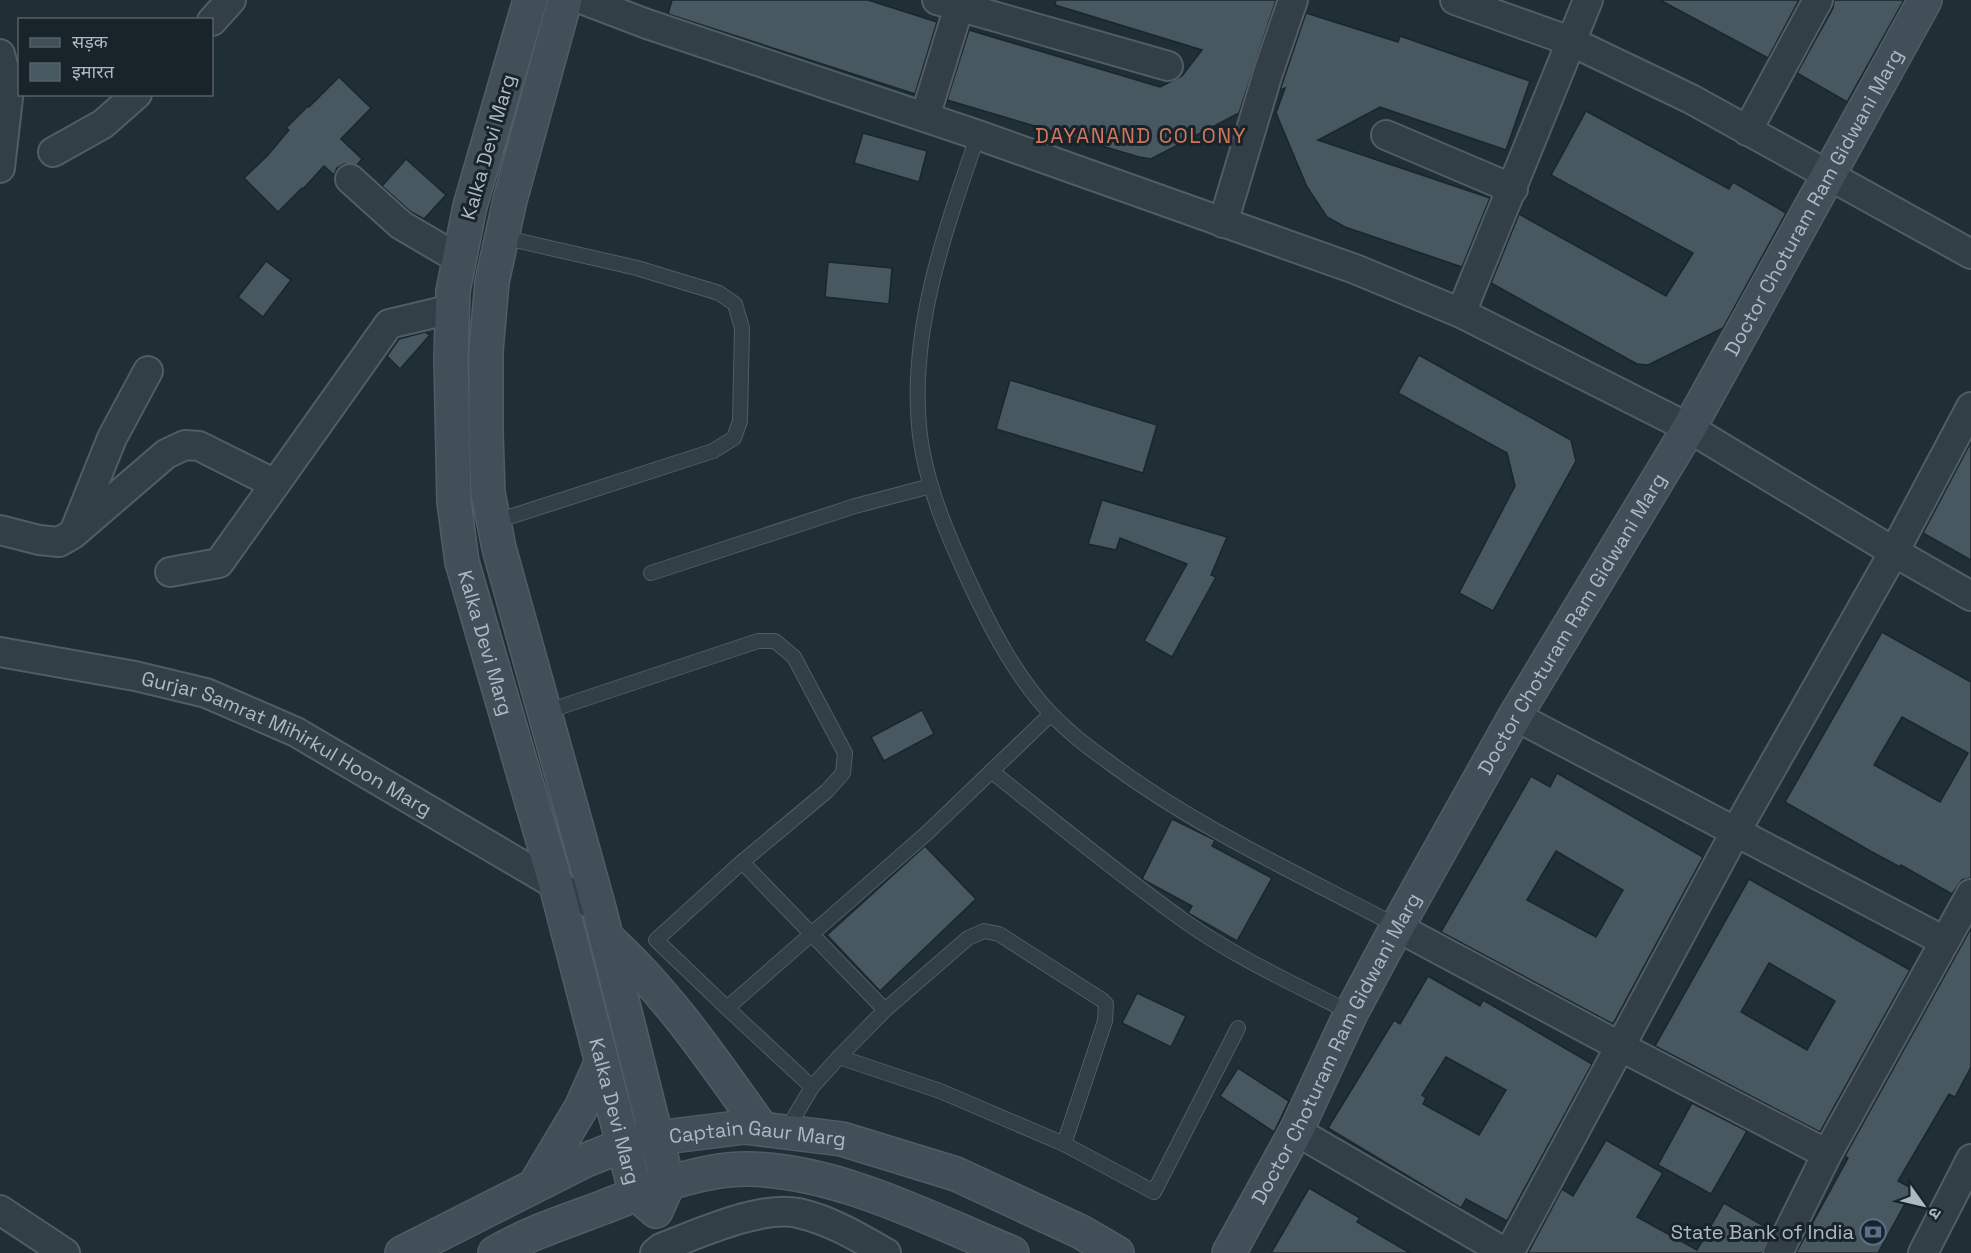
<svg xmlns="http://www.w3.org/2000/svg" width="1971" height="1253" font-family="'Space Grotesk','Noto Sans Devanagari',sans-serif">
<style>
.building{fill:#485861;stroke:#1b262d;stroke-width:1.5;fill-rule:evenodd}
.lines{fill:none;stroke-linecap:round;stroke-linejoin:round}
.lane-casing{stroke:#505d64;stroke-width:16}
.street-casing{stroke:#505d64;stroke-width:32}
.secondary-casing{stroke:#505d64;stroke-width:36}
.lane{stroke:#333f46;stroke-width:14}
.street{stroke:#333f46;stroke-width:28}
.secondary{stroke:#414f59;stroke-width:33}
.labels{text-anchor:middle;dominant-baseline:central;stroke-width:6;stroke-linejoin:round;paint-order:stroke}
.street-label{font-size:20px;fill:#adbac3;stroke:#19242a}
.poi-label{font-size:20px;fill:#adbac3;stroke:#19242a;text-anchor:end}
.neighbourhood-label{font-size:21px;letter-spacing:1.5px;fill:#d0755b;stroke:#19242a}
</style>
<rect width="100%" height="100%" fill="#202e35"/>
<g class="building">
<polygon points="672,0 868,0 937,22 915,94 668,14"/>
<polygon points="1056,0 1276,0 1239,113 1151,159 1139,157 947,100 969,30 1160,87 1182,76 1202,50 1055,5"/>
<polygon points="1660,0 1799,0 1768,58"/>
<polygon points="1834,0 1904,0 1847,102 1797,73 1833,8"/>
<polygon points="1306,13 1398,42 1400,36 1530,81 1506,150 1380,107 1318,140 1490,198 1462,267 1345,227 1327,217 1307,187 1276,113 1285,88 1280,90"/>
<polygon points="339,77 371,108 341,139 362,159 357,165 344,164 337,168 334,175 324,166 303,189 302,188 278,212 244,178 267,156 289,130 286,128 308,106 309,107"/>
<polygon points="1586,111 1729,189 1733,182 1786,213 1723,328 1648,365 1637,364 1491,283 1519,214 1666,296 1693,253 1551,175"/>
<polygon points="863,133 927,151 919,182 854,163"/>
<polygon points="406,159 446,195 424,219 411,212 382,186"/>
<polygon points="266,261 291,280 263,317 238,297"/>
<polygon points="828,262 892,268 889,304 825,297"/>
<polygon points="425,332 430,335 400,369 387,356 399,339"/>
<polygon points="1419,355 1571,440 1576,461 1493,611 1459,593 1515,486 1507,453 1398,393"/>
<polygon points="1010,380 1157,425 1143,473 996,429"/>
<polygon points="1971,442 1971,560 1923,533"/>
<polygon points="1102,500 1227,537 1211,575 1216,577 1172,657 1144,641 1187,564 1120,538 1116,550 1088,544"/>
<path d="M1882,632L1971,682V878L1962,880L1952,894L1901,865L1900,867L1872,852L1785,802ZM1902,717L1968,753L1940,802L1874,765Z"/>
<polygon points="922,710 934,734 884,761 871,737"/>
<path d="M1557,773L1703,857L1613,1024L1441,932L1531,776L1550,787ZM1556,851L1623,890L1596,937L1527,900Z"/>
<polygon points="1172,819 1215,840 1212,846 1272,878 1237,941 1188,913 1192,906 1142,879"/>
<polygon points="925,846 976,899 880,991 827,935"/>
<path d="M1749,879L1910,970L1820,1132L1655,1046ZM1769,963L1835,1001L1807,1050L1741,1012Z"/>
<polygon points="1971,928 1971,1067 1955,1097 1949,1094 1898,1181 1913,1189 1878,1253 1796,1253 1848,1158 1845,1156"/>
<path d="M1428,976L1480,1006L1483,1000L1592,1064L1507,1221L1466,1199L1461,1208L1328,1128L1394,1020L1400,1024ZM1446,1057L1506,1090L1479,1135L1423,1104L1426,1098L1422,1095Z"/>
<polygon points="1137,993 1186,1016 1171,1047 1122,1023"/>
<polygon points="1238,1068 1289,1101 1274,1132 1220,1096"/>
<polygon points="1692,1103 1747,1131 1711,1194 1658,1165"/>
<polygon points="1606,1140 1663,1173 1637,1217 1697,1250 1724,1203 1771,1230 1762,1253 1528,1253 1562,1189 1573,1196"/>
<polygon points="1309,1188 1360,1218 1357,1222 1410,1253 1271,1253"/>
</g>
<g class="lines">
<g class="lane-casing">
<g id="lane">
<path d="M978,135C946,228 910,326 919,426C924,483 950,541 974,592C994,634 1018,679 1051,714C1067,730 1087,747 1106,760C1195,827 1299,874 1397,926"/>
<polyline points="494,522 713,451 734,438 740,421 742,328 735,304 719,293 637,268 502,237"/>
<polyline points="651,573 855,506 931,486"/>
<polyline points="545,712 758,641 775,641 794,657 845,753 843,773 827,791 742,862 656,940 727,1008 927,833 1051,714"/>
<path d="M991,771C1054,821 1117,873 1183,920C1235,957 1294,984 1351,1013"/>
<polyline points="742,862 885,1010 968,938 984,931 999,934 1102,1000 1106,1004 1105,1021 1064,1144 940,1091 839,1057 885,1010"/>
<polyline points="727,1008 812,1087"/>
<polyline points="786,1131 812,1087 839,1057"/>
<polyline points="1064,1144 1154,1192 1238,1028"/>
</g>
</g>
<g class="street-casing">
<g id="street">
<polyline points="584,0 647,24 978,135 1355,269 1461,313 1689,428 1894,552 1971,596"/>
<polyline points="937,0 1168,66"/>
<polyline points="1455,0 1570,41 1691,99 1971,254"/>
<polyline points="212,21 231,0"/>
<polyline points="0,54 9,89 0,168"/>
<polyline points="925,117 961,0"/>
<polyline points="1747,131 1818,0"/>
<polyline points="1386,135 1513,189"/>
<polyline points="53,152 103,124 137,94"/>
<polyline points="350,179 401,225 459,259"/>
<polyline points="1223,223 1268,73 1293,0"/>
<polyline points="1461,313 1588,0"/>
<polyline points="0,530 39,540 59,542 73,534 166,454 185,445 199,446 275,484"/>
<polyline points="75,530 112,438 148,371"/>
<polyline points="170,572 219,563 389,324 452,309"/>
<path id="s1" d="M0,652L135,676L206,693L296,732L556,885L599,908"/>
<polyline points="1515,716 1944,941"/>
<polyline points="1397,927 1621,1047 1827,1154"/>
<polyline points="1296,1131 1506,1253"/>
<polyline points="0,1210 65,1253"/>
<path d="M655,1253L661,1248C697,1234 761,1205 798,1213C830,1220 858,1237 886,1253"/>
<polyline points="1509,1253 1736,831 1894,552 1971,407"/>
<polyline points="1778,1253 1827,1154 1971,894"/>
<polyline points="1923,1253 1971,1159"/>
</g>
</g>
<g class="secondary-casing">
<g id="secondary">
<path id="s2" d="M530,0L470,206L453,291L451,359L454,502L462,562L556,885L636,1194L656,1211L668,1184L599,908L499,548L488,493L486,434V351L492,282L510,200L565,0"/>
<path d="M607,938C668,993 714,1062 762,1129"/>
<polyline points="535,1185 581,1108 602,1061"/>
<path id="s3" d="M402,1253L586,1160L624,1145L656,1138L745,1127L842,1139L956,1174L1081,1232L1117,1253"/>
<path d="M495,1253C529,1233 567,1221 604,1207C646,1190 703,1168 749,1169C839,1171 930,1219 1012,1253"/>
<path id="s4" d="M1229,1253L1296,1131L1351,1013L1397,927L1515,716L1689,428L1925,0"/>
</g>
</g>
<use href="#lane" class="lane"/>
<use href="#street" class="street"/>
<use href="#secondary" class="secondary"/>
</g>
<defs>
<g id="bank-ring" transform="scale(1.35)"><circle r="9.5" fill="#19242a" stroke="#5c6f8a" stroke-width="1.5"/><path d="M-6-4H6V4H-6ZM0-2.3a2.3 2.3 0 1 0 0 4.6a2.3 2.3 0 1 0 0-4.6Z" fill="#5c6f8a"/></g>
</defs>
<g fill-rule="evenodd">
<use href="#bank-ring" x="1873" y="1232"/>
</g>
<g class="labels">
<g class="street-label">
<text transform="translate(488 147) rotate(-74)">Kalka Devi Marg</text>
<text stroke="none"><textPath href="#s4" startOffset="1203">Doctor Choturam Ram Gidwani Marg</textPath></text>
<text stroke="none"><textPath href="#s4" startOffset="717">Doctor Choturam Ram Gidwani Marg</textPath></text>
<text stroke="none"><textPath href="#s2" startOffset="657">Kalka Devi Marg</textPath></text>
<text stroke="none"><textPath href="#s1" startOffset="304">Gurjar Samrat Mihirkul Hoon Marg</textPath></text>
<text stroke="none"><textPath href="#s4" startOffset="231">Doctor Choturam Ram Gidwani Marg</textPath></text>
<text stroke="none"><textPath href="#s2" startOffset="1143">Kalka Devi Marg</textPath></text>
<text stroke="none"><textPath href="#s3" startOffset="382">Captain Gaur Marg</textPath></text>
</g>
<g class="poi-label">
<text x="1854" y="1232">State Bank of India</text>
</g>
<g class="neighbourhood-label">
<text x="1141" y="135">DAYANAND COLONY</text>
</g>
</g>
<rect x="18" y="18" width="195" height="78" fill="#19242a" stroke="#546067" stroke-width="1.5"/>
<rect x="30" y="38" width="30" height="9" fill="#414f59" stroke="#546067" stroke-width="1.5"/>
<text x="72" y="48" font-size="18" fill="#adbac3">सड़क</text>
<rect x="30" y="63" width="30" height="18" fill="#485861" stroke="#546067" stroke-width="1.5"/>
<text x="72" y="78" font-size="18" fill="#adbac3">इमारत</text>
<g transform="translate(1923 1205) rotate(124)" stroke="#19242a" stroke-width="4.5" paint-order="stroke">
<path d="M0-4.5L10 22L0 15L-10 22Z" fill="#adbac3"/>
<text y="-9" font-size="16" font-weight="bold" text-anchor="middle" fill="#adbac3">उ</text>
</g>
</svg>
